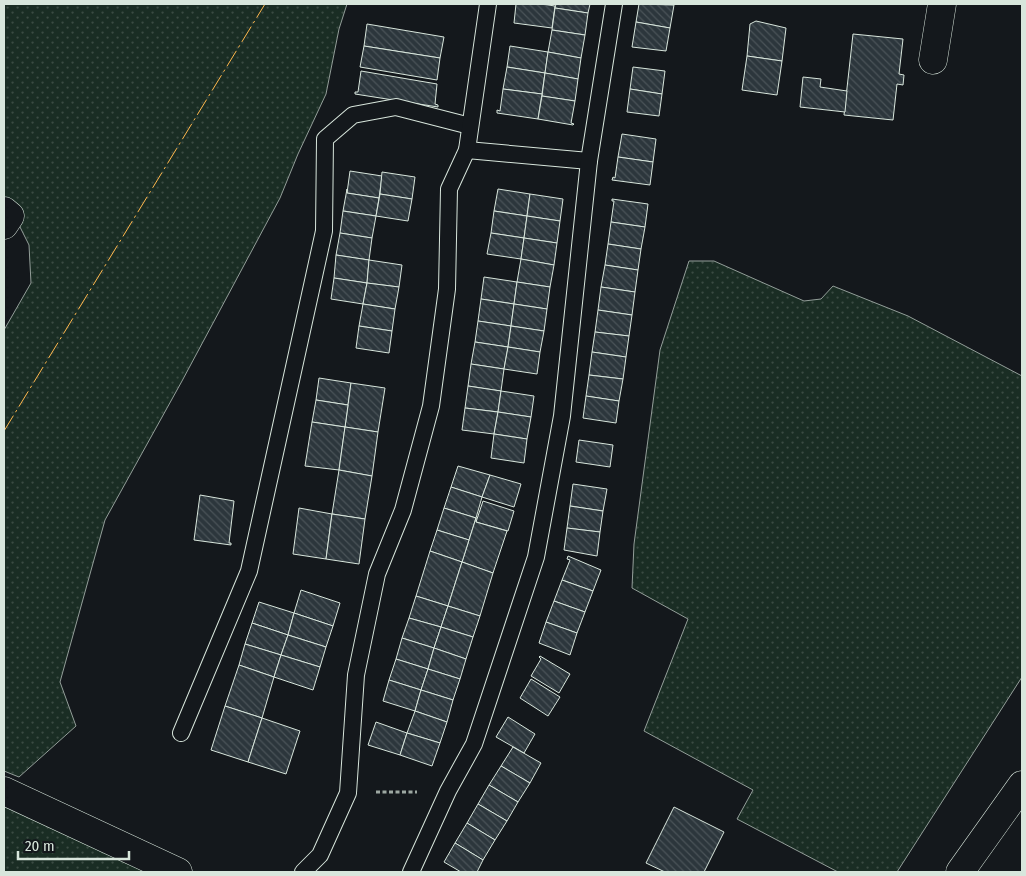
<svg xmlns="http://www.w3.org/2000/svg" width="1026" height="876" font-family="'Fira Sans Condensed',sans-serif">
<style>
.grass{fill:url(#grass-dots);stroke:#939e99}
.building{fill:url(#building-back-hatch);stroke:#d8e6dc}
.lines{fill:none;stroke-linecap:round;stroke-linejoin:round}
.lane-casing{stroke:#d8e6dc;stroke-width:18}
.street-casing{stroke:#d8e6dc;stroke-width:29}
.primary-casing{stroke:#d8e6dc;stroke-width:29}
.path{stroke:#9da8a2;stroke-width:3;stroke-dasharray:4 2.5;stroke-linecap:butt}
.lane{stroke:#14181c;stroke-width:16}
.street{stroke:#14181c;stroke-width:28}
.primary{stroke:#14181c;stroke-width:28}
.power{stroke:#ffb74d;stroke-width:1;stroke-dasharray:18 4 2.5 4;stroke-linecap:butt}
</style>
<defs>
<pattern id="grass-dots" width="8" height="8" patternUnits="userSpaceOnUse" patternTransform="scale(1.25)"><rect width="8" height="8" fill="#1a2d24"/><path d="M2 2h.1M6 6h.1" fill="none" stroke="#3b4b43" stroke-width="1.8" stroke-linecap="round"/></pattern>
<pattern id="building-back-hatch" width="6" height="6" patternUnits="userSpaceOnUse" patternTransform="scale(1.25)"><rect width="6" height="6" fill="#2c363c"/><path d="M-1 5l2 2M0 0l6 6M5-1l2 2" fill="none" stroke="#4a5358"/></pattern>
</defs>
<rect width="100%" height="100%" fill="#14181c"/>
<g class="grass">
<polygon points="4,4 347,4 339,29 326,94 298,154 280,198 182,381 105,520 60,682 76,726 19,777 4,771 4,330 31,283 29,245 17,221 4,208"/>
<polygon points="689,261 714,261 804,301 821,299 833,286 908,316 1022,376 1022,677 897,872 838,872 737,819 753,790 644,731 688,619 632,588 634,544 660,350"/>
<polygon points="4,800 152,872 4,872"/>
</g>
<g class="building">
<polygon points="516,4 542,4 555,6 552,28 514,23"/>
<polygon points="556,4 590,4 588,13 555,8"/>
<polygon points="639,4 674,5 670,28 636,22"/>
<polygon points="555,8 588,13 585,35 552,30"/>
<polygon points="756,21 786,28 782,61 747,56 750,24"/>
<polygon points="636,22 670,28 666,51 632,47"/>
<polygon points="367,24 444,37 440,58 364,46"/>
<polygon points="552,30 585,35 581,58 548,52"/>
<polygon points="853,34 903,39 899,74 904,75 903,85 897,84 893,120 844,115"/>
<polygon points="364,46 440,58 437,80 360,67"/>
<polygon points="510,46 548,52 545,73 507,67"/>
<polygon points="548,52 581,58 578,79 545,73"/>
<polygon points="747,56 782,61 777,95 742,90"/>
<polygon points="507,67 545,73 542,94 503,89"/>
<polygon points="633,67 665,71 662,94 630,89"/>
<polygon points="361,71 437,84 435,104 438,105 438,107 355,94 355,92 358,92"/>
<polygon points="545,73 578,79 575,101 542,96"/>
<polygon points="803,77 821,79 820,87 847,91 845,112 800,107"/>
<polygon points="503,89 542,94 538,119 497,113 497,110 500,111"/>
<polygon points="630,89 662,94 659,116 627,112"/>
<polygon points="542,96 575,101 571,123 574,124 573,125 538,119"/>
<polygon points="622,134 656,139 653,162 618,157"/>
<polygon points="618,157 653,162 650,185 612,180 613,177 615,178"/>
<polygon points="350,171 382,176 379,198 347,193"/>
<polygon points="382,172 415,177 412,199 380,194"/>
<polygon points="347,189 347,193 379,198 376,216 343,211"/>
<polygon points="498,189 530,194 527,216 494,211"/>
<polygon points="380,194 412,199 408,221 376,216"/>
<polygon points="530,194 563,199 560,221 527,216"/>
<polygon points="612,199 648,204 645,227 611,222 614,201 612,201"/>
<polygon points="343,211 376,216 372,238 340,233"/>
<polygon points="494,211 527,216 524,238 491,233"/>
<polygon points="527,216 560,221 557,243 524,238"/>
<polygon points="611,222 645,227 641,249 608,244"/>
<polygon points="340,233 372,238 369,260 336,255"/>
<polygon points="491,233 524,238 521,259 487,254"/>
<polygon points="524,238 557,243 554,265 521,259"/>
<polygon points="608,244 641,249 638,270 605,265"/>
<polygon points="336,255 369,260 367,283 334,278"/>
<polygon points="521,259 554,265 550,287 517,282"/>
<polygon points="369,260 402,265 399,287 367,283"/>
<polygon points="605,265 638,270 635,292 601,287"/>
<polygon points="484,277 517,282 514,304 481,299"/>
<polygon points="334,278 367,283 363,304 331,299"/>
<polygon points="517,282 550,287 547,309 514,304"/>
<polygon points="367,283 399,287 395,309 363,304"/>
<polygon points="601,287 635,292 632,315 598,310"/>
<polygon points="481,299 514,304 511,326 478,321"/>
<polygon points="363,304 395,309 392,331 359,326"/>
<polygon points="514,304 547,309 544,331 511,326"/>
<polygon points="598,310 632,315 629,336 595,332"/>
<polygon points="478,321 511,326 508,347 475,342"/>
<polygon points="359,326 392,331 389,353 356,348"/>
<polygon points="511,326 544,331 540,352 508,347"/>
<polygon points="595,332 629,336 626,357 592,352"/>
<polygon points="475,342 508,347 504,369 471,364"/>
<polygon points="508,347 540,352 537,374 504,369"/>
<polygon points="592,352 626,357 623,379 589,375"/>
<polygon points="471,364 504,369 501,391 468,386"/>
<polygon points="589,375 623,379 619,401 586,396"/>
<polygon points="319,378 351,383 348,405 316,400"/>
<polygon points="351,383 385,388 378,432 345,427"/>
<polygon points="468,386 501,391 498,412 465,408"/>
<polygon points="501,391 534,396 531,417 498,412"/>
<polygon points="586,396 619,401 616,423 583,418"/>
<polygon points="316,400 348,405 345,427 312,422"/>
<polygon points="465,408 498,412 494,434 462,430"/>
<polygon points="498,412 531,417 527,439 494,434"/>
<polygon points="312,422 345,427 339,470 305,466"/>
<polygon points="345,427 378,432 372,476 339,470"/>
<polygon points="494,434 527,439 524,463 491,458"/>
<polygon points="579,440 613,445 610,467 576,462"/>
<polygon points="458,466 490,475 482,497 451,487"/>
<polygon points="339,470 372,476 365,519 332,514"/>
<polygon points="490,475 521,484 514,507 482,497"/>
<polygon points="573,484 607,489 603,511 570,506"/>
<polygon points="451,487 482,497 476,518 444,508"/>
<polygon points="200,495 234,501 229,543 231,543 231,545 194,540"/>
<polygon points="483,501 514,511 508,531 476,522"/>
<polygon points="570,506 603,511 600,532 567,528"/>
<polygon points="299,508 332,514 326,559 293,554"/>
<polygon points="444,508 476,518 469,540 437,530"/>
<polygon points="332,514 365,519 359,564 326,559"/>
<polygon points="476,518 476,522 507,531 493,573 462,562"/>
<polygon points="567,528 600,532 597,556 564,550"/>
<polygon points="437,530 469,540 462,562 430,551"/>
<polygon points="430,551 462,562 448,606 416,596"/>
<polygon points="568,556 601,570 593,591 562,580 570,560 567,559"/>
<polygon points="462,562 493,573 480,616 448,606"/>
<polygon points="562,580 593,591 585,612 554,601"/>
<polygon points="301,590 340,603 333,626 294,613"/>
<polygon points="416,596 448,606 441,627 409,618"/>
<polygon points="554,601 585,612 577,633 546,622"/>
<polygon points="259,602 294,613 288,635 252,623"/>
<polygon points="448,606 480,616 473,637 441,627"/>
<polygon points="294,613 333,626 326,647 288,635"/>
<polygon points="409,618 441,627 434,648 402,638"/>
<polygon points="546,622 577,633 570,655 539,643"/>
<polygon points="252,623 288,635 281,655 245,644"/>
<polygon points="441,627 473,637 466,659 434,648"/>
<polygon points="288,635 326,647 320,667 281,655"/>
<polygon points="402,638 434,648 428,669 396,659"/>
<polygon points="245,644 281,655 274,677 239,665"/>
<polygon points="434,648 466,659 460,679 428,669"/>
<polygon points="281,655 320,667 313,690 274,677"/>
<polygon points="540,656 570,674 559,693 531,676 541,659 539,657"/>
<polygon points="396,659 428,669 421,690 389,680"/>
<polygon points="239,665 274,677 262,718 225,706"/>
<polygon points="428,669 460,679 453,700 421,690"/>
<polygon points="531,679 560,697 548,716 520,698"/>
<polygon points="389,680 421,690 415,711 383,701"/>
<polygon points="421,690 453,700 447,722 415,711"/>
<polygon points="225,706 262,718 248,762 211,750"/>
<polygon points="415,711 447,722 440,743 407,733"/>
<polygon points="508,717 535,734 524,753 496,737"/>
<polygon points="262,718 300,731 286,774 248,762"/>
<polygon points="376,722 407,733 400,755 368,745"/>
<polygon points="407,733 440,743 432,766 400,755"/>
<polygon points="513,747 541,763 530,783 501,766"/>
<polygon points="501,766 530,783 518,802 489,785"/>
<polygon points="489,785 518,802 507,821 478,804"/>
<polygon points="478,804 507,821 495,840 467,823"/>
<polygon points="674,807 724,832 704,872 665,872 646,863"/>
<polygon points="467,823 495,840 483,860 455,843"/>
<polygon points="455,843 483,860 477,872 461,872 444,862"/>
</g>
<g class="lines">
<g class="lane-casing">
<g id="lane">
<polyline points="467,150 589,161"/>
<polyline points="181,733 249,571 324,231 325,139 353,115 396,107 470,126"/>
<polyline points="303,872 320,855 348,793 356,675 377,574 403,510 431,406 447,289 449,189 467,150 488,4"/>
<polyline points="411,872 448,791 474,744 536,557 562,416 589,161 614,4"/>
</g>
</g>
<g class="street-casing">
<g id="street">
<polyline points="933,60 942,4"/>
<polyline points="4,211 10,216 4,225"/>
<polyline points="4,791 178,872"/>
</g>
</g>
<g class="primary-casing">
<polyline id="primary" points="960,872 1022,785"/>
</g>
<polyline class="path" points="376,792 417,792"/>
<use href="#lane" class="lane"/>
<use href="#street" class="street"/>
<use href="#primary" class="primary"/>
<polyline class="power" points="4,431 265,4"/>
</g>
<rect width="1026" height="876" fill="none" stroke="#d8e6dc" stroke-width="10"/>
<path d="M18 851v8h111v-8" fill="none" stroke="#d8e6dc" stroke-width="2.5"/>
<text x="25" y="851" font-size="15" fill="#d8e6dc" stroke="#14181c" stroke-width="4" paint-order="stroke">20 m</text>
</svg>
